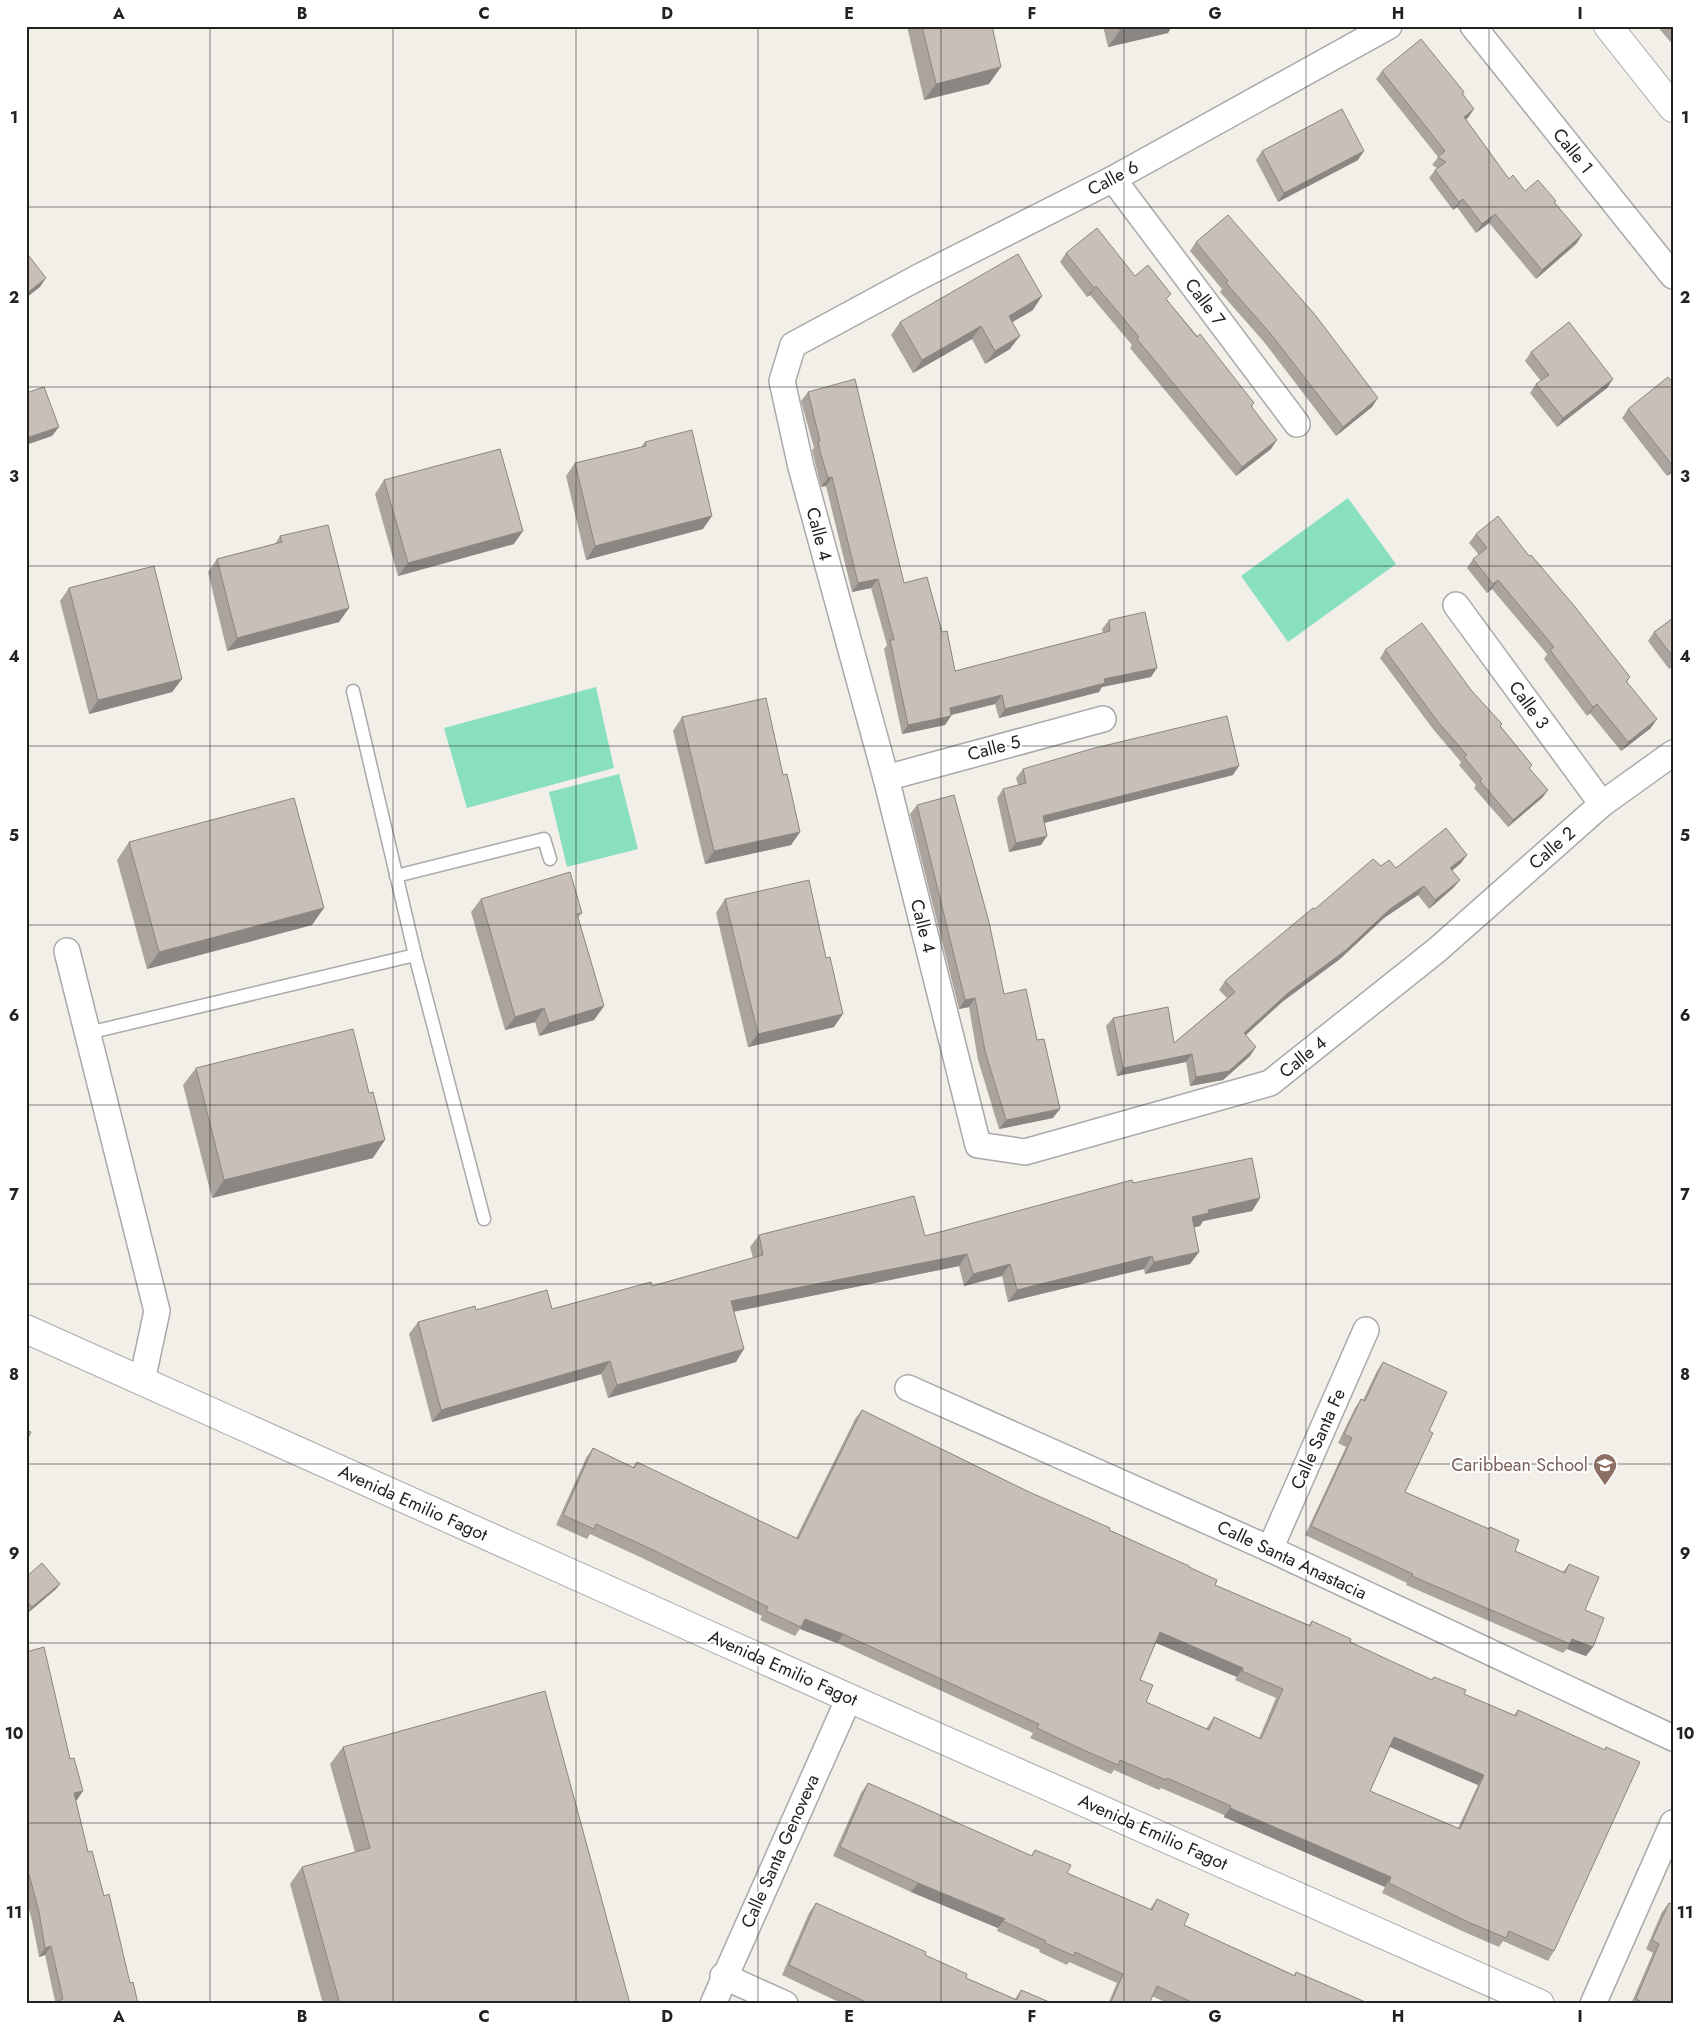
<svg xmlns="http://www.w3.org/2000/svg" width="1699" height="2030" font-family="Jost,sans-serif">
<style>
.pitch{fill:#88e0be}
.lines{fill:none;stroke-linecap:round;stroke-linejoin:round}
.service-casing{stroke:#a9a9a9;stroke-width:15}
.minor-casing{stroke:#a9a9a9;stroke-width:28}
.tertiary-casing{stroke:#a9a9a9;stroke-width:30}
.service{stroke:#fff;stroke-width:12}
.minor{stroke:#fff;stroke-width:25}
.tertiary{stroke:#fff;stroke-width:28}
.wall{fill:#aba49e;fill-rule:evenodd}
.shaded-wall{fill:#8b8681}
.building{fill:#c7bfb8;stroke:#8b8681;fill-rule:evenodd}
.grid{fill:none;stroke:#222;stroke-width:1;stroke-opacity:0.55}
.labels{text-anchor:middle;dominant-baseline:central;stroke-width:4;stroke-linejoin:round;paint-order:stroke}
.street-label{font-size:18px;fill:#222;stroke:#fff}
.education-label{font-size:18px;fill:#785e54;stroke:#fff;text-anchor:end}
.neatline{fill:none;stroke:#222;stroke-width:2}
.grid-label{font-size:16px;text-anchor:middle;font-weight:bold;fill:#222}
</style>
<rect width="100%" height="100%" fill="#f2efe9"/>
<g class="pitch">
<polygon points="1348,498 1396,564 1288,642 1241,576"/>
<polygon points="596,687 614,768 467,808 444,728"/>
<polygon points="619,774 638,849 567,867 549,792"/>
</g>
<g class="lines">
<g class="service-casing">
<g id="service">
<polyline points="353,691 415,955 484,1219"/>
<polyline points="396,876 544,839 550,859"/>
<polyline points="88,1033 415,955"/>
</g>
</g>
<g class="minor-casing">
<g id="minor">
<polyline points="1389,26 1113,179 917,278 793,345 782,381 801,467 886,778 978,1145 1025,1152 1270,1083 1437,950 1602,804 1673,753"/>
<polyline points="1473,26 1673,276"/>
<polyline points="1113,179 1297,424"/>
<polyline points="1456,605 1602,804"/>
<polyline points="886,778 1103,719"/>
<polyline points="67,951 157,1311 142,1381"/>
<polyline points="908,1388 1270,1549 1673,1738"/>
<polyline points="1270,1549 1366,1330"/>
<polyline points="723,1976 785,2004"/>
<polyline points="713,2004 849,1698"/>
<polyline points="1593,2004 1673,1823"/>
</g>
</g>
<g class="tertiary-casing">
<g id="tertiary">
<polyline points="1608,26 1673,108"/>
<polyline points="26,1329 849,1698 1540,2004"/>
</g>
</g>
<use href="#service" class="service"/>
<use href="#minor" class="minor"/>
<use href="#tertiary" class="tertiary"/>
</g>
<g class="wall">
<polygon points="907,26 992,26 989,84 924,100"/>
<polygon points="1103,26 1172,26 1168,33 1108,47"/>
<polygon points="1657,26 1673,26 1673,45"/>
<polygon points="1382,71 1462,94 1468,118 1466,119 1509,179 1525,191 1554,203 1582,235 1576,244 1536,279 1489,223 1476,233 1457,207 1453,210 1429,178 1435,170 1437,168 1432,165 1438,157 1376,79"/>
<polygon points="1262,151 1358,160 1278,202 1256,160"/>
<polygon points="1196,242 1372,407 1336,436 1264,342 1220,292 1222,289 1190,251"/>
<polygon points="1066,253 1135,276 1167,300 1254,403 1252,406 1271,449 1236,476 1130,348 1132,345 1090,295 1087,297 1060,262"/>
<polygon points="1033,310 1012,322 1010,349 985,364 972,339 913,373 891,335 900,322"/>
<polygon points="1531,352 1613,379 1607,388 1557,427 1530,393 1536,384 1541,381 1525,361"/>
<polygon points="1673,383 1673,472 1667,476 1622,418 1628,409"/>
<polygon points="808,392 904,583 942,632 955,671 1103,633 1102,629 1109,620 1151,677 1102,687 1099,692 999,718 995,704 951,715 951,716 945,725 902,734 884,649 887,645 871,588 852,592 826,486 821,487 812,450 814,448 801,401"/>
<polygon points="645,442 703,529 586,560 566,476 575,463 641,447"/>
<polygon points="384,480 514,544 398,576 375,494"/>
<polygon points="1476,534 1529,556 1630,677 1627,682 1651,728 1621,751 1590,713 1587,716 1544,659 1547,654 1492,589 1487,593 1467,568 1473,559 1479,555 1469,543"/>
<polygon points="280,536 349,608 339,622 227,651 208,572 217,559 275,544"/>
<polygon points="69,588 182,679 172,692 89,714 60,601"/>
<polygon points="1673,618 1673,666 1669,669 1648,641 1654,632"/>
<polygon points="1385,650 1471,690 1532,765 1529,768 1543,797 1508,827 1474,788 1476,785 1459,765 1461,762 1433,729 1380,658"/>
<polygon points="682,717 783,775 800,832 791,845 705,864 673,731"/>
<polygon points="1023,769 1233,775 1044,823 1041,845 1009,852 997,798 1003,789 1018,785 1016,778"/>
<polygon points="917,805 1004,994 1053,1118 999,1129 978,1060 969,1007 959,1009 910,814"/>
<polygon points="129,842 312,925 147,969 117,860"/>
<polygon points="1461,863 1452,871 1460,880 1453,888 1429,909 1418,895 1384,918 1340,959 1282,1002 1246,1035 1250,1056 1223,1080 1190,1086 1186,1062 1117,1076 1106,1026 1113,1018 1174,1043 1227,998 1219,990 1225,981 1315,909 1381,866 1396,868"/>
<polygon points="481,899 582,913 578,918 604,1006 594,1020 539,1036 535,1022 505,1030 471,912"/>
<polygon points="725,899 834,1027 748,1047 716,913"/>
<polygon points="196,1068 373,1158 212,1198 183,1085"/>
<polygon points="1133,1183 1260,1198 1252,1211 1203,1221 1200,1226 1194,1227 1199,1252 1190,1264 1145,1274 1144,1269 1008,1302 1002,1276 964,1286 959,1266 734,1311 736,1362 608,1398 601,1374 432,1422 409,1334 418,1322 476,1310 552,1309 652,1286 753,1258 750,1247 759,1235 925,1236"/>
<polygon points="1383,1362 1429,1431 1405,1492 1489,1529 1490,1527 1515,1551 1563,1572 1569,1564 1585,1610 1593,1647 1586,1656 1567,1649 1563,1653 1406,1585 1407,1583 1305,1535 1346,1447 1338,1443 1355,1408 1361,1399 1363,1400 1377,1371"/>
<path d="M862,1410L1027,1491L1189,1567L1215,1585L1309,1625L1312,1621L1350,1642L1432,1680L1434,1677L1464,1694L1514,1715L1518,1710L1604,1750L1606,1747L1554,1951L1548,1961L1503,1941L1499,1947L1462,1931L1382,1893L1385,1887L1224,1817V1815L1161,1788L1159,1790L1114,1770L1111,1774L1071,1756L1030,1738L1033,1733L837,1643L800,1629L795,1636L760,1620L762,1616L640,1557L590,1534L587,1539L556,1525L586,1458L593,1448L633,1467L637,1462L796,1538L855,1419ZM1156,1643L1237,1677L1235,1680L1276,1698L1259,1738L1214,1717L1206,1729L1146,1702L1140,1680ZM1390,1747L1478,1785L1458,1828L1370,1791Z"/>
<polygon points="26,1577 60,1584 56,1589 29,1612 26,1609"/>
<polygon points="26,1652 77,1800 75,1800 88,1852 104,1896 130,1983 138,2004 54,2004 55,2001 45,1955 39,1957 32,1921 26,1897"/>
<polygon points="343,1747 630,2004 323,2004 290,1884 302,1867 355,1852 330,1764"/>
<polygon points="868,1783 1031,1856 1035,1850 1067,1873 1150,1909 1157,1899 1184,1925 1294,1975 1296,1972 1370,2004 1169,2004 1152,1996 1149,2004 1108,2004 1117,1983 1069,1962 1067,1965 1039,1952 1040,1950 997,1931 998,1928 911,1892 833,1856 861,1793"/>
<polygon points="816,1903 925,1955 966,1978 1015,1999 1021,1990 1054,2004 843,2004 782,1975 809,1913"/>
<polygon points="1669,1903 1672,1904 1673,1903 1673,2004 1631,2004 1653,1953 1646,1949 1662,1912"/>
</g>
<g class="shaded-wall">
<polygon points="1136,26 1172,26 1168,33 1108,47 1120,30"/>
<polygon points="1001,67 989,84 924,100 936,84"/>
<polygon points="1474,109 1468,118 1458,125 1464,117"/>
<polygon points="1364,151 1358,160 1278,202 1284,193"/>
<polygon points="1463,199 1457,207 1453,210 1459,202"/>
<polygon points="1495,214 1489,223 1476,233 1482,224"/>
<polygon points="1582,235 1576,244 1536,279 1542,270"/>
<polygon points="46,278 40,287 26,298 26,294"/>
<polygon points="1096,286 1090,295 1087,297 1094,288"/>
<polygon points="1042,296 1033,310 999,330 1009,316"/>
<polygon points="981,326 972,339 913,373 922,360"/>
<polygon points="1020,336 1010,349 985,364 995,351"/>
<polygon points="1613,379 1607,388 1557,427 1563,418"/>
<polygon points="1378,398 1372,407 1336,436 1343,427"/>
<polygon points="59,427 52,436 26,445 26,438"/>
<polygon points="1277,440 1271,449 1236,476 1242,467"/>
<polygon points="1673,468 1673,472 1667,476"/>
<polygon points="832,477 826,486 821,487 828,478"/>
<polygon points="712,516 703,529 586,560 595,546"/>
<polygon points="523,531 514,544 398,576 408,563"/>
<polygon points="878,579 871,588 852,592 858,583"/>
<polygon points="1498,580 1492,589 1487,593 1493,584"/>
<polygon points="349,608 339,622 227,651 237,638"/>
<polygon points="1157,668 1151,677 1102,687 1099,692 999,718 1005,709 1104,679"/>
<polygon points="182,679 172,692 89,714 98,700"/>
<polygon points="1002,695 995,704 943,717 950,708"/>
<polygon points="1597,704 1590,713 1587,716 1593,707"/>
<polygon points="951,716 945,725 902,734 908,725"/>
<polygon points="1657,719 1651,728 1621,751 1628,742"/>
<polygon points="1239,766 1233,775 1036,825 1043,816"/>
<polygon points="1548,790 1543,797 1508,827 1513,820"/>
<polygon points="800,832 791,845 705,864 714,851"/>
<polygon points="1047,836 1041,845 1009,852 1016,843"/>
<polygon points="1467,855 1461,863 1444,877 1450,868"/>
<polygon points="1460,880 1453,888 1429,909 1435,900"/>
<polygon points="1424,886 1418,895 1384,918 1340,959 1282,1002 1238,1042 1244,1033 1288,993 1390,909"/>
<polygon points="324,908 312,925 147,969 159,952"/>
<polygon points="975,998 969,1007 959,1009 965,1000"/>
<polygon points="604,1006 594,1020 539,1036 549,1023"/>
<polygon points="544,1008 535,1022 505,1030 515,1017"/>
<polygon points="843,1014 834,1027 748,1047 758,1034"/>
<polygon points="1256,1047 1250,1056 1223,1080 1190,1086 1196,1077"/>
<polygon points="1192,1054 1186,1062 1117,1076 1123,1068"/>
<polygon points="1060,1109 1053,1118 999,1129 1006,1120"/>
<polygon points="385,1140 373,1158 212,1198 224,1180"/>
<polygon points="1260,1198 1252,1211 1203,1221 1200,1226 1183,1230 1192,1217 1208,1210"/>
<polygon points="1199,1252 1190,1264 1145,1274 1154,1262"/>
<polygon points="967,1254 959,1266 723,1314 731,1301"/>
<polygon points="1152,1256 1144,1269 1008,1302 1017,1290"/>
<polygon points="1010,1264 1002,1276 964,1286 973,1274"/>
<polygon points="744,1349 736,1362 608,1398 617,1385"/>
<polygon points="610,1361 601,1374 432,1422 441,1410"/>
<polygon points="60,1584 56,1589 29,1612 32,1607"/>
<polygon points="805,1619 843,1634 837,1643 800,1629"/>
<polygon points="1160,1632 1243,1668 1237,1677 1154,1642"/>
<polygon points="1572,1639 1593,1647 1586,1656 1567,1649"/>
<polygon points="1394,1737 1484,1775 1478,1785 1388,1746"/>
<polygon points="83,1791 77,1800 67,1802 74,1793"/>
<polygon points="1230,1808 1391,1877 1385,1887 1224,1817"/>
<polygon points="918,1883 1005,1919 998,1928 911,1892"/>
<polygon points="51,1946 45,1955 39,1957 45,1948"/>
</g>
<g class="building">
<polygon points="922,26 992,26 1001,67 936,84"/>
<polygon points="1119,26 1136,26 1120,30"/>
<polygon points="1421,39 1464,92 1462,93 1474,109 1464,117 1509,179 1513,175 1525,191 1538,180 1556,201 1554,202 1582,235 1542,270 1495,214 1482,224 1463,199 1459,202 1435,170 1446,162 1438,157 1445,151 1382,71"/>
<polygon points="1342,109 1364,151 1284,193 1262,151"/>
<polygon points="1228,215 1316,316 1378,398 1343,427 1270,333 1226,283 1228,281 1196,242"/>
<polygon points="1097,228 1135,276 1148,265 1171,294 1166,299 1197,337 1200,334 1254,403 1251,406 1277,440 1242,467 1137,339 1139,337 1096,286 1094,288 1066,253"/>
<polygon points="1018,254 1042,296 1009,316 1020,336 995,351 981,326 922,360 900,322"/>
<polygon points="29,256 46,278 26,294 26,258"/>
<polygon points="1569,322 1613,379 1563,418 1536,384 1549,375 1531,352"/>
<polygon points="1668,377 1673,383 1673,466 1628,409"/>
<polygon points="855,379 904,583 927,577 942,632 947,631 955,671 1110,631 1109,620 1145,612 1157,668 1104,679 1105,683 1005,709 1002,695 950,708 951,716 908,725 890,640 894,640 878,579 858,583 832,477 828,478 821,455 818,441 820,441 808,392"/>
<polygon points="44,387 59,427 26,438 26,393"/>
<polygon points="692,430 712,516 595,546 575,463 646,446 645,442"/>
<polygon points="500,449 523,531 408,563 384,480"/>
<polygon points="1498,516 1529,556 1531,555 1576,608 1630,677 1626,681 1657,719 1628,742 1597,704 1593,707 1550,650 1554,647 1498,580 1493,584 1473,559 1487,548 1476,534"/>
<polygon points="328,525 349,608 237,638 217,559 282,542 280,536"/>
<polygon points="154,566 182,679 98,700 69,588"/>
<polygon points="1673,618 1673,657 1654,632"/>
<polygon points="1422,623 1471,690 1502,724 1500,726 1532,765 1529,768 1548,790 1513,820 1480,781 1482,779 1464,757 1467,755 1438,722 1385,650"/>
<polygon points="766,698 783,775 787,774 800,832 714,851 682,717"/>
<polygon points="1227,716 1239,766 1043,816 1047,836 1016,843 1003,789 1026,783 1023,769 1091,749"/>
<polygon points="954,795 989,922 1004,994 1026,989 1037,1040 1044,1039 1060,1109 1006,1120 985,1051 975,998 965,1000 917,805"/>
<polygon points="294,798 324,908 159,952 129,842"/>
<polygon points="1446,828 1467,855 1450,868 1460,880 1435,900 1424,886 1390,909 1346,950 1288,993 1244,1033 1256,1047 1229,1071 1196,1077 1192,1054 1123,1068 1113,1018 1168,1007 1174,1043 1235,992 1225,981 1313,908 1315,909 1373,859 1381,866 1389,860 1396,868"/>
<polygon points="570,872 582,913 577,914 604,1006 549,1023 544,1008 515,1017 481,899"/>
<polygon points="809,880 826,958 830,957 843,1014 758,1034 725,899"/>
<polygon points="353,1029 369,1093 373,1092 385,1140 224,1180 196,1068"/>
<polygon points="1252,1158 1260,1198 1208,1210 1209,1213 1192,1217 1199,1252 1154,1262 1152,1256 1017,1290 1010,1264 973,1274 967,1254 731,1301 744,1349 617,1385 610,1361 441,1410 418,1322 475,1306 476,1310 547,1290 552,1309 651,1282 652,1286 763,1255 759,1235 914,1196 925,1236 1132,1180 1133,1183"/>
<polygon points="1383,1362 1447,1392 1429,1431 1433,1433 1405,1492 1489,1529 1490,1527 1519,1540 1515,1551 1565,1573 1569,1564 1599,1577 1585,1610 1604,1618 1593,1647 1572,1639 1570,1644 1412,1576 1413,1574 1311,1526 1352,1438 1344,1434 1361,1399 1365,1401"/>
<path d="M862,1410L1027,1491L1110,1528L1109,1530L1189,1566V1567L1217,1580L1215,1585L1310,1626L1312,1621L1351,1639L1350,1642L1432,1680L1434,1677L1466,1690L1464,1694L1516,1716L1518,1710L1605,1750L1606,1747L1640,1762L1554,1951L1509,1931L1506,1938L1468,1922L1389,1883L1391,1877L1230,1808L1231,1806L1167,1778L1166,1780L1120,1760L1118,1765L1077,1747L1037,1728L1039,1724L843,1634L805,1619L801,1627L766,1611L768,1607L647,1547L596,1524L594,1529L563,1515L593,1448L634,1468L637,1462L798,1539ZM1160,1632L1243,1668L1242,1671L1283,1689L1261,1739L1214,1717L1209,1730L1146,1702L1153,1685L1140,1680ZM1394,1737L1484,1775L1460,1829L1370,1791Z"/>
<polygon points="26,1430 31,1432 26,1442"/>
<polygon points="42,1563 60,1584 32,1607 26,1601 26,1577"/>
<polygon points="44,1647 70,1759 74,1758 83,1791 74,1793 88,1852 92,1851 104,1896 109,1894 130,1983 133,1982 138,2004 56,2004 55,2002 63,1999 51,1946 45,1948 39,1912 26,1863 26,1652"/>
<polygon points="545,1691 630,2004 340,2004 302,1867 370,1848 343,1747"/>
<polygon points="868,1783 1032,1856 1035,1850 1071,1865 1067,1873 1152,1910 1157,1899 1189,1914 1184,1925 1295,1976 1296,1972 1370,2004 1196,2004 1157,1986 1149,2004 1110,2004 1123,1974 1075,1952 1074,1956 1045,1943 1046,1941 1003,1921 1005,1919 918,1883 840,1847"/>
<polygon points="816,1903 926,1952 925,1955 967,1974 966,1978 1017,2000 1021,1990 1054,2004 867,2004 868,2003 789,1965"/>
<polygon points="1669,1903 1673,1905 1673,2004 1647,2004 1636,1999 1659,1944 1652,1940"/>
</g>
<path class="grid" d="M210,26V2004M393,26V2004M576,26V2004M758,26V2004M941,26V2004M1124,26V2004M1306,26V2004M1489,26V2004M26,207H1673M26,387H1673M26,566H1673M26,746H1673M26,925H1673M26,1105H1673M26,1284H1673M26,1464H1673M26,1643H1673M26,1823H1673"/>
<defs>
<g id="school-pin" transform="scale(1.25)"><path d="M0 17L-7.5 6A9.5 9.5 0 1 1 7.5 6Z" fill="#8d6e63" stroke="#fff"/><path d="M0-5L7-2L0 1L-7-2ZM-4 1L0 2.5L4 1V4Q0 6-4 4Z" fill="#fff"/></g>
</defs>
<g fill-rule="evenodd">
<use href="#school-pin" x="1605" y="1465"/>
</g>
<g class="labels">
<g class="street-label">
<text transform="translate(1573 151) rotate(51)">Calle 1</text>
<text transform="translate(1113 178) rotate(-28)">Calle 6</text>
<text transform="translate(1205 302) rotate(53)">Calle 7</text>
<text transform="translate(819 534) rotate(75)">Calle 4</text>
<text transform="translate(1529 705) rotate(54)">Calle 3</text>
<text transform="translate(994 748) rotate(-15)">Calle 5</text>
<text transform="translate(1552 848) rotate(-41)">Calle 2</text>
<text transform="translate(923 926) rotate(76)">Calle 4</text>
<text transform="translate(1303 1057) rotate(-39)">Calle 4</text>
<text transform="translate(1318 1439) rotate(-66)">Calle Santa Fe</text>
<text transform="translate(413 1503) rotate(24)">Avenida Emilio Fagot</text>
<text transform="translate(1292 1560) rotate(25)">Calle Santa Anastacia</text>
<text transform="translate(783 1668) rotate(24)">Avenida Emilio Fagot</text>
<text transform="translate(1153 1832) rotate(24)">Avenida Emilio Fagot</text>
<text transform="translate(780 1851) rotate(-66)">Calle Santa Genoveva</text>
</g>
<g class="education-label">
<text x="1588" y="1465">Caribbean School</text>
</g>
</g>
<rect width="1699" height="2030" fill="none" stroke="#ffffff" stroke-width="55"/>
<rect x="28" y="28" width="1644" height="1974" class="neatline"/>
<g class="grid-label">
<text x="119" y="19">A</text>
<text x="302" y="19">B</text>
<text x="484" y="19">C</text>
<text x="667" y="19">D</text>
<text x="849" y="19">E</text>
<text x="1032" y="19">F</text>
<text x="1215" y="19">G</text>
<text x="1398" y="19">H</text>
<text x="1580" y="19">I</text>
<text x="14" y="123">1</text>
<text x="1685" y="123">1</text>
<text x="14" y="303">2</text>
<text x="1685" y="303">2</text>
<text x="14" y="482">3</text>
<text x="1685" y="482">3</text>
<text x="14" y="662">4</text>
<text x="1685" y="662">4</text>
<text x="14" y="841">5</text>
<text x="1685" y="841">5</text>
<text x="14" y="1021">6</text>
<text x="1685" y="1021">6</text>
<text x="14" y="1200">7</text>
<text x="1685" y="1200">7</text>
<text x="14" y="1380">8</text>
<text x="1685" y="1380">8</text>
<text x="14" y="1559">9</text>
<text x="1685" y="1559">9</text>
<text x="14" y="1739">10</text>
<text x="1685" y="1739">10</text>
<text x="14" y="1918">11</text>
<text x="1685" y="1918">11</text>
<text x="119" y="2022">A</text>
<text x="302" y="2022">B</text>
<text x="484" y="2022">C</text>
<text x="667" y="2022">D</text>
<text x="849" y="2022">E</text>
<text x="1032" y="2022">F</text>
<text x="1215" y="2022">G</text>
<text x="1398" y="2022">H</text>
<text x="1580" y="2022">I</text>
</g>
</svg>
